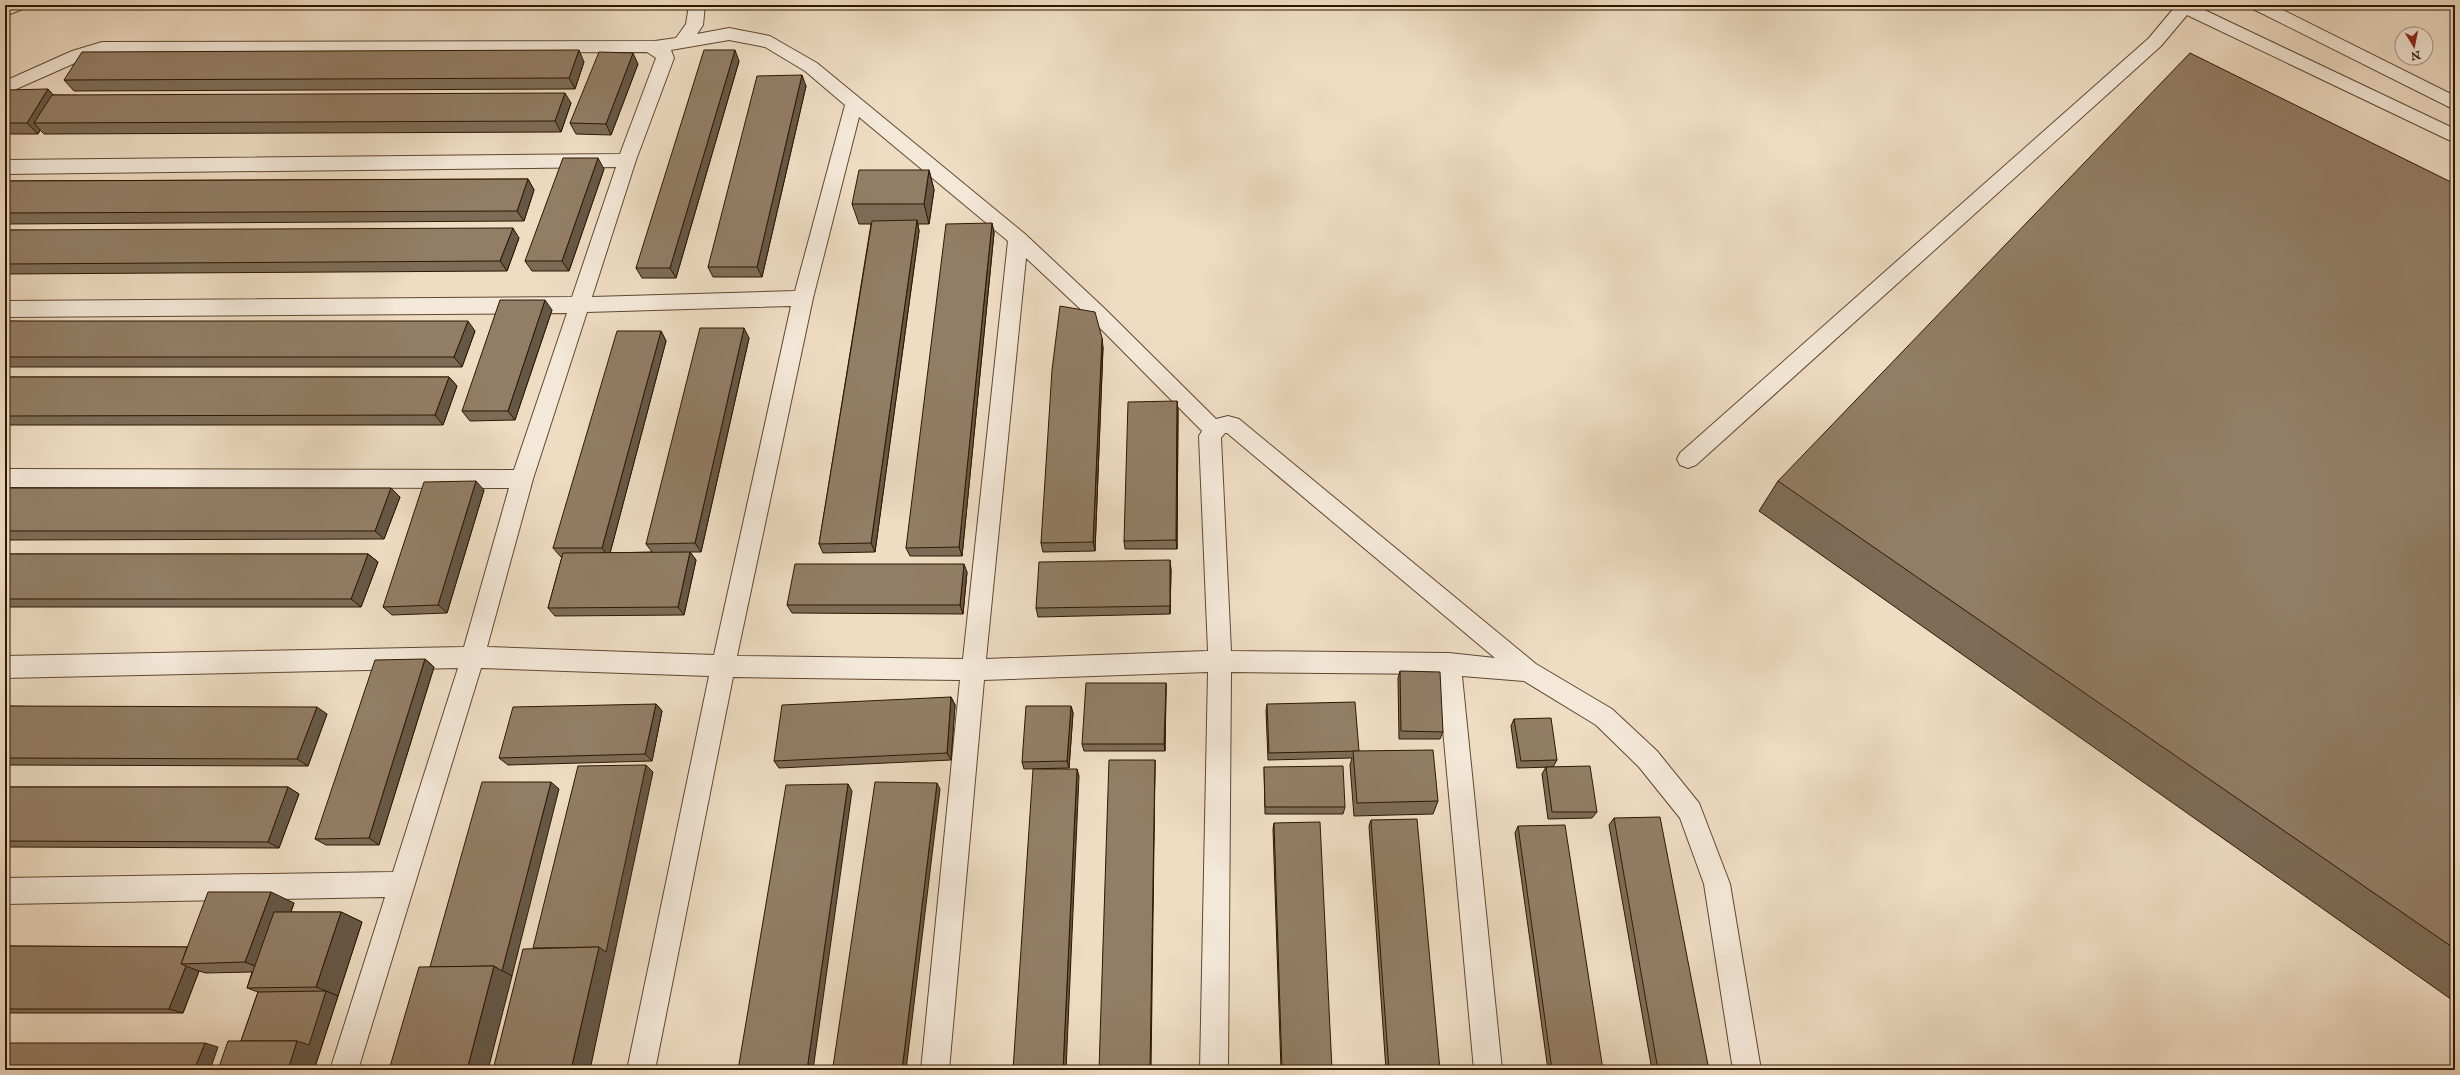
<svg xmlns="http://www.w3.org/2000/svg" width="2460" height="1075" font-family="'IM FELL English',serif">
<style>
.lines{fill:none;stroke-linecap:round;stroke-linejoin:round}
.minor-casing{stroke:#5f4832;stroke-width:2}
.minor{fill:#f4e8d8;fill-rule:evenodd}
.wall{fill:#7e6c58;stroke:#2f1701}
.shaded-wall{fill:#665847;stroke:#2f1701}
.building{fill:#927d66;stroke:#2f1701}
</style>
<rect width="100%" height="100%" fill="#eedcc3"/>
<filter id="stains"><feTurbulence type="fractalNoise" baseFrequency=".005" numOctaves="4"/><feColorMatrix values="0 0 0 0 .2 0 0 0 0 .09 0 0 0 0 .02 0 0 0 .5 -.17"/></filter>
<radialGradient id="worn" r=".72"><stop offset=".6" stop-color="#630" stop-opacity="0"/><stop offset="1" stop-color="#630" stop-opacity=".3"/></radialGradient>
<g class="lines">
<g class="minor-casing">
<g id="minor">
<polygon points="5,5 25,5 23,9 5,16"/>
<path d="M689,5H705L703,25L697,34L729,28L770,36L817,63L1025,234L1104,308L1216,419L1228,416L1239,419L1536,664L1612,709L1657,751L1699,803L1730,884L1761,1070H1733L1704,884L1680,818L1639,767L1596,725L1524,681L1462,676L1502,1070H1474L1438,674L1231,672L1228,1070H1200L1208,672L984,680L949,1070H921L960,680L733,677L655,1070H627L709,676L481,668L358,1070H330L385,897L5,904V878L393,872L458,668L5,678V656L464,647L509,488L5,487V469L514,470L567,313L5,317V301L572,297L616,167L5,174V160L620,154L656,58L647,52L102,54L84,59L5,94V81L72,51L102,42L655,41L676,38L686,24ZM729,40L765,47L805,71L845,105L795,291L592,297L636,160L674,58L671,50ZM859,117L1008,241L963,659L737,656L813,298ZM1026,258L1090,318L1202,431L1199,436L1208,651L986,659ZM791,306L714,655L487,647L533,479L587,312ZM1225,433H1227L1495,658L1449,653L1231,651L1221,438Z"/>
<polygon points="2172,5 2194,5 2455,129 2455,143 2187,15 2161,46 1696,465 1688,468 1680,465 1677,459 1680,453 2149,38 2174,8"/>
<polygon points="2251,5 2273,5 2455,96 2455,110 2253,9"/>
</g>
</g>
<use href="#minor" class="minor"/>
</g>
<g class="wall">
<polygon points="739,61 676,278 642,278 636,268"/>
<polygon points="584,62 575,89 74,91 64,80"/>
<polygon points="638,64 611,135 576,134 570,123"/>
<polygon points="806,86 762,277 713,277 708,267"/>
<polygon points="5,90 53,95 571,103 561,132 44,134 40,130 38,134 5,134"/>
<polygon points="604,169 569,271 532,271 525,261"/>
<polygon points="929,170 934,190 929,224 918,224 919,231 875,552 823,553 819,544 871,224 859,224 852,204"/>
<polygon points="528,179 534,190 524,221 5,224 5,181"/>
<polygon points="2455,184 2455,1002 1759,511 1778,481"/>
<polygon points="992,223 994,233 962,556 910,556 906,548"/>
<polygon points="5,230 519,238 507,271 5,274"/>
<polygon points="552,310 515,420 470,421 462,411"/>
<polygon points="5,321 475,331 462,367 5,367"/>
<polygon points="661,331 666,341 610,553 652,552 646,544 749,338 701,552 690,552 696,560 684,615 555,616 548,608 562,557 561,557 553,548"/>
<polygon points="1103,347 1095,551 1043,552 1041,543"/>
<polygon points="5,377 449,377 457,386 443,425 5,425"/>
<polygon points="1177,401 1178,411 1177,549 1125,549 1124,541"/>
<polygon points="5,488 400,497 384,539 5,540"/>
<polygon points="484,490 447,613 392,615 383,607"/>
<polygon points="5,554 368,554 378,562 361,607 5,607"/>
<polygon points="1171,569 1170,614 1038,617 1036,608"/>
<polygon points="967,572 963,614 792,613 787,605"/>
<polygon points="425,659 434,667 379,845 326,845 315,839"/>
<polygon points="1400,671 1443,732 1440,739 1399,739 1398,678"/>
<polygon points="1166,683 1166,691 1165,751 1084,751 1082,744"/>
<polygon points="951,697 955,705 951,760 779,768 774,761"/>
<polygon points="656,704 662,711 652,761 508,765 499,758"/>
<polygon points="1267,704 1359,751 1438,801 1433,814 1354,816 1350,765 1352,758 1268,760 1266,711"/>
<polygon points="5,706 327,714 308,766 5,765"/>
<polygon points="1071,706 1073,713 1069,768 1024,769 1022,762"/>
<polygon points="1514,719 1557,760 1553,767 1517,768 1511,726"/>
<polygon points="1264,767 1345,807 1343,814 1265,814"/>
<polygon points="1546,767 1597,812 1592,818 1548,819 1542,774"/>
<polygon points="5,787 288,787 299,794 279,848 5,847"/>
<polygon points="1614,818 1709,1070 1652,1070 1609,825"/>
<polygon points="1371,820 1440,1070 1386,1070 1369,826"/>
<polygon points="1274,823 1332,1070 1281,1070 1273,829"/>
<polygon points="1518,826 1603,1070 1548,1070 1515,833"/>
<polygon points="294,903 291,912 341,912 362,922 314,1070 218,1070 241,1041 258,992 247,988 252,972 206,973 199,971 183,1013 5,1013 5,946 187,947"/>
</g>
<g class="shaded-wall">
<polygon points="579,50 584,62 575,89 569,78"/>
<polygon points="735,50 739,61 676,278 670,268"/>
<polygon points="633,53 638,64 611,135 606,124"/>
<polygon points="802,75 806,86 762,277 757,267"/>
<polygon points="48,89 58,100 34,123 40,130 38,134 27,123"/>
<polygon points="565,93 571,103 561,132 555,121"/>
<polygon points="598,158 604,169 569,271 562,261"/>
<polygon points="929,170 934,190 929,224 924,204"/>
<polygon points="528,179 534,190 524,221 517,211"/>
<polygon points="917,220 919,231 875,552 871,543"/>
<polygon points="992,223 994,233 962,556 959,547"/>
<polygon points="513,228 519,238 507,271 500,261"/>
<polygon points="545,300 552,310 515,420 508,411"/>
<polygon points="468,321 475,331 462,367 454,357"/>
<polygon points="744,328 749,338 701,552 695,543"/>
<polygon points="661,331 666,341 609,557 602,548"/>
<polygon points="1102,338 1103,347 1095,551 1093,542"/>
<polygon points="449,377 457,386 443,425 435,415"/>
<polygon points="1177,401 1178,411 1177,549 1176,540"/>
<polygon points="476,481 484,490 447,613 438,605"/>
<polygon points="391,488 400,497 384,539 375,531"/>
<polygon points="690,552 696,560 684,615 678,607"/>
<polygon points="368,554 378,562 361,607 351,599"/>
<polygon points="1170,560 1171,569 1170,614"/>
<polygon points="964,564 967,572 963,614 960,605"/>
<polygon points="425,659 434,667 379,845 369,838"/>
<polygon points="1166,683 1166,691 1165,751 1164,744"/>
<polygon points="951,697 955,705 951,760 947,753"/>
<polygon points="656,704 662,711 652,761 645,754"/>
<polygon points="1071,706 1073,713 1069,768 1067,761"/>
<polygon points="317,707 327,714 308,766 297,759"/>
<polygon points="1155,760 1155,767 1151,1070 1150,1070"/>
<polygon points="646,765 653,772 590,1070 571,1070 599,947"/>
<polygon points="1077,769 1079,776 1066,1070 1063,1070"/>
<polygon points="551,782 559,789 512,976 502,971"/>
<polygon points="937,783 940,789 906,1070 902,1070"/>
<polygon points="848,784 852,791 813,1070 807,1070"/>
<polygon points="288,787 299,794 279,848 268,842"/>
<polygon points="271,892 294,903 269,972 245,962"/>
<polygon points="341,912 362,922 338,996 316,987"/>
<polygon points="186,966 199,971 183,1013 169,1009"/>
<polygon points="494,966 512,976 488,1070 467,1070"/>
<polygon points="326,991 338,996 314,1070 288,1070 297,1041"/>
<polygon points="205,1043 218,1047 210,1070 194,1070"/>
</g>
<g class="building">
<polygon points="579,50 569,78 64,80 82,52"/>
<polygon points="704,50 735,50 670,268 636,268"/>
<polygon points="599,52 633,53 606,124 570,123"/>
<polygon points="2190,53 2455,184 2455,949 1778,481"/>
<polygon points="802,75 757,267 708,267 757,76"/>
<polygon points="48,89 27,123 5,123 5,90"/>
<polygon points="565,93 555,121 34,123 52,95"/>
<polygon points="563,158 598,158 562,261 525,261"/>
<polygon points="859,170 929,170 924,204 852,204"/>
<polygon points="528,179 517,211 5,213 5,181"/>
<polygon points="917,220 871,543 819,544 872,221"/>
<polygon points="992,223 959,547 906,548 946,224"/>
<polygon points="513,228 500,261 5,264 5,230"/>
<polygon points="500,300 545,300 508,411 462,411"/>
<polygon points="1060,306 1095,312 1102,338 1093,542 1041,543 1052,370"/>
<polygon points="5,321 468,321 454,357 5,357"/>
<polygon points="700,328 744,328 695,543 646,544"/>
<polygon points="617,331 661,331 602,548 553,548"/>
<polygon points="5,377 449,377 435,415 5,416"/>
<polygon points="1177,401 1176,540 1124,541 1128,402"/>
<polygon points="476,481 438,605 383,607 424,482"/>
<polygon points="5,488 391,488 375,531 5,531"/>
<polygon points="690,552 678,607 548,608 563,553"/>
<polygon points="5,554 368,554 351,599 5,599"/>
<polygon points="1170,560 1170,606 1036,608 1039,562"/>
<polygon points="795,564 964,564 960,605 787,605"/>
<polygon points="425,659 369,838 315,839 375,660"/>
<polygon points="1400,671 1440,672 1443,732 1401,731"/>
<polygon points="1086,683 1166,683 1164,744 1082,744"/>
<polygon points="951,697 947,753 774,761 782,705"/>
<polygon points="1355,702 1359,751 1269,753 1267,704"/>
<polygon points="656,704 645,754 499,758 513,707"/>
<polygon points="5,706 317,707 297,759 5,758"/>
<polygon points="1026,706 1071,706 1067,761 1022,762"/>
<polygon points="1551,718 1557,760 1521,761 1514,719"/>
<polygon points="1433,750 1438,801 1357,803 1353,751"/>
<polygon points="1109,760 1155,760 1150,1070 1099,1070"/>
<polygon points="646,765 606,952 599,947 533,948 578,766"/>
<polygon points="1343,766 1345,807 1265,807 1264,767"/>
<polygon points="1590,766 1597,812 1552,812 1546,767"/>
<polygon points="1033,769 1077,769 1063,1070 1013,1070"/>
<polygon points="482,782 551,782 502,971 494,966 430,967"/>
<polygon points="875,782 937,783 902,1070 900,1070 897,1068 833,1067"/>
<polygon points="848,784 807,1070 738,1070 786,785"/>
<polygon points="5,787 288,787 268,842 5,841"/>
<polygon points="1660,817 1709,1070 1658,1070 1614,818"/>
<polygon points="1417,819 1440,1070 1389,1070 1371,820"/>
<polygon points="1320,822 1332,1070 1282,1070 1274,823"/>
<polygon points="1565,825 1603,1070 1552,1070 1518,826"/>
<polygon points="208,892 271,892 245,962 181,964"/>
<polygon points="274,912 341,912 316,987 247,988"/>
<polygon points="5,946 187,947 181,964 186,966 169,1009 5,1009"/>
<polygon points="599,947 571,1070 493,1070 523,949"/>
<polygon points="494,966 467,1070 389,1070 419,967"/>
<polygon points="326,991 309,1045 297,1041 241,1041 258,992"/>
<polygon points="228,1041 297,1041 288,1070 218,1070"/>
<polygon points="5,1043 205,1043 194,1070 5,1070"/>
<polygon points="828,1067 897,1068 897,1070 827,1070"/>
</g>
<rect width="2460" height="1075" fill="none" stroke="#eedcc3" stroke-width="20"/>
<rect x="6" y="6" width="2448" height="1063" fill="none" stroke="#2f1701" stroke-width="2"/>
<rect x="10" y="10" width="2440" height="1055" fill="none" stroke="#2f1701"/>
<g transform="translate(2414 46) rotate(170)"><circle r="19" fill="#f4e8d8" stroke="#a59482"/>
<path d="M0-3L7 15L0 10L-7 15Z" fill="#8f2418"/>
<text y="-6" font-size="11" font-weight="bold" text-anchor="middle" fill="#2f1701">N</text>
</g>
<rect width="100%" height="100%" filter="url(#stains)"/>
<rect width="100%" height="100%" fill="url(#worn)"/>
</svg>
